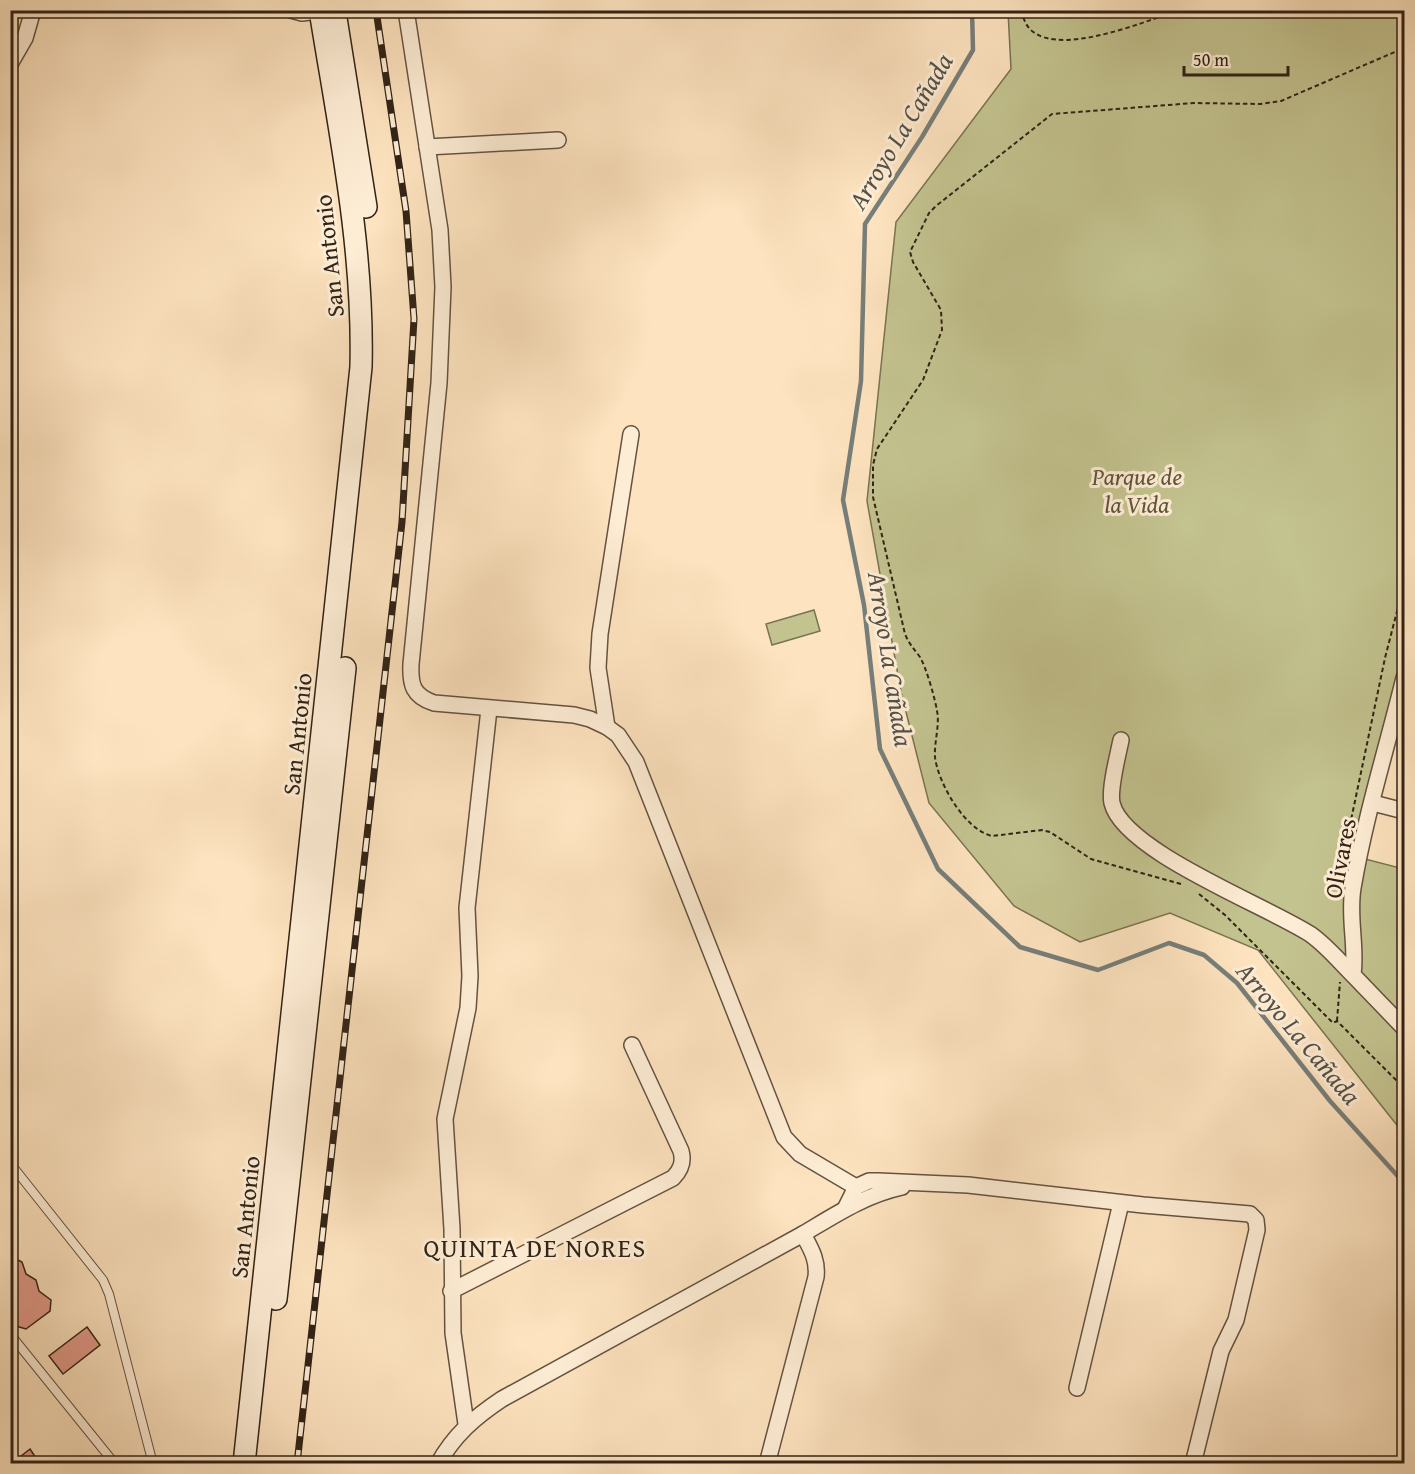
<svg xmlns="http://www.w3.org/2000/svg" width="1415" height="1474" font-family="'Gentium Book Plus',serif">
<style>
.green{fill:#c3c38f;stroke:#7a7352;stroke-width:1.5}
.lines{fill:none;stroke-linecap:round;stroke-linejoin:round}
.stream{stroke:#777e7a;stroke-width:4.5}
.building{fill:#e19989;stroke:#312316;stroke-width:1.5}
.service-casing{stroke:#645340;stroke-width:10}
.minor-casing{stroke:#645340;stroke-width:18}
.secondary-casing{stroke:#312316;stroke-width:24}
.path{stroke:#312316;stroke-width:2;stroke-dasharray:4.5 3;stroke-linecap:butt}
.service{stroke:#feedd5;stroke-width:8}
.minor{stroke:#feedd5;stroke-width:15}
.secondary{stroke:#feedd5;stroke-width:21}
.rail-casing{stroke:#312316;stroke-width:7}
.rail{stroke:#feedd5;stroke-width:4.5;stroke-dasharray:14;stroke-linecap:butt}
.labels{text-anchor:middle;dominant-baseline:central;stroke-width:6;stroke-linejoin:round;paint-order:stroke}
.street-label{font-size:24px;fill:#312316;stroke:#feedd5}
.park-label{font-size:24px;font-style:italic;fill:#5d533a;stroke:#feedd5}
.water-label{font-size:26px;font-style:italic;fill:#545148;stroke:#feedd5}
.neighbourhood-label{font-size:26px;letter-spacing:1.5px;fill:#312316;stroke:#feedd5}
</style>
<rect width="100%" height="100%" fill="#fde3bf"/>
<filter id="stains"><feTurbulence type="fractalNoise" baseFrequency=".00333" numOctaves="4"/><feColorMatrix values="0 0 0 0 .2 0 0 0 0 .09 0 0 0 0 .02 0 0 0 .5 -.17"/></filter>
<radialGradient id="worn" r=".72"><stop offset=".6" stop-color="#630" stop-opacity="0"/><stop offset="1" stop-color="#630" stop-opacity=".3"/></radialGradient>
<g class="green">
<polygon points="1008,11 1404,11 1404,678 1361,858 1404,869 1404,1134 1258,950 1170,913 1080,942 1014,906 929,803 901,692 867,501 896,222 1011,69"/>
<polygon points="814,610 820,631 772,645 766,624"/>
</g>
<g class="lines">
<polyline class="stream" points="972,10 973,50 922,137 865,224 861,381 843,500 864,605 880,749 938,869 1020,947 1098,970 1169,943 1204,955 1237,983 1330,1101 1404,1183"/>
</g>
<g class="building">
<polygon points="10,1256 22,1262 26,1274 36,1280 39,1291 51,1300 50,1311 26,1329 16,1326 10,1314"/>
<polygon points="87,1327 100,1345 63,1374 49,1356"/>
<polygon points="30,1449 40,1464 11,1464"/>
</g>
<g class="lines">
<g class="service-casing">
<g id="service">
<polyline points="10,1163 103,1280 109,1294 153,1464"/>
<polyline points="10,1334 115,1464"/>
</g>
</g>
<g class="minor-casing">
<g id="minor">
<polyline points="291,10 302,13 324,10"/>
<path d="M406,10L440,230L443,287L439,383L411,664C410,685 413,696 434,703L574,715L590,719L607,727L618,735L636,762L784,1137L800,1154L856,1187"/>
<polyline points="10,64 25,38 33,10"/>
<polyline points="427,147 558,140"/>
<path d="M1404,678C1387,747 1365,817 1353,888C1348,917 1357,946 1353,975L1404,1028"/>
<polyline points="607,727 598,668 600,634 631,434"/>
<path d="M1121,740C1118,755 1109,789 1112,803C1123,851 1267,906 1310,934C1326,945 1339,961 1353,975"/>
<polyline points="1373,803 1404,811"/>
<polyline points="846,1207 856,1187 869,1181 878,1181 968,1185 1143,1205 1250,1214 1256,1220 1257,1230 1236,1320 1221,1351 1193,1464"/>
<path d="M451,1291L673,1178C681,1170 684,1162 681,1151L632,1045"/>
<polyline points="1077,1388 1121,1203"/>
<polyline points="466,1424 453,1333 452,1229 445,1119 468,1008 470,976 467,908 489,709"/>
<path d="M438,1464C454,1435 475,1417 502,1399L803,1234C835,1215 865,1195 902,1187"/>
<path d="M767,1464L816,1277C818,1260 811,1249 803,1234"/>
</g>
</g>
<g class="secondary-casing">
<g id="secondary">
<polyline points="335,12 366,207"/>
<polyline points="276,1299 345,668"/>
<path d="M244,1464L361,367C364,247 339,129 320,10"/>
</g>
</g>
<g class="path">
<path d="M1022,10C1028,72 1148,20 1179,10"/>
<polyline points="1342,863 1385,658 1404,584"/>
<path d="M1181,884L1091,859L1050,832L1042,830L992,836C965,830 938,783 935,757C934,742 940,725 937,711C935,698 926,667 920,657C914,649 909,644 905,634L873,497V465L877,449L923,380L942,330L941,310L913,262L910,252L929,213L936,206L1052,114L1194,103L1260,104L1281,101L1404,48"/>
<polyline points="1199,894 1225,915 1333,1023 1337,1021 1404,1088"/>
<polyline points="1337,1021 1340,982"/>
</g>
<use href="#service" class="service"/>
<use href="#minor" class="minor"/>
<use href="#secondary" class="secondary"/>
<g class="rail-casing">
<polyline id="rail" points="297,1464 402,522 414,319 406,211 376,10"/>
</g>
<use href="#rail" class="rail"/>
</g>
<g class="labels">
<g class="street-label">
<text transform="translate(329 256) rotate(-96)">San Antonio</text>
<text transform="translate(297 734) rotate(-84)">San Antonio</text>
<text transform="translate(1340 858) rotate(-79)">Olivares</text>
<text transform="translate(245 1217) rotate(-84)">San Antonio</text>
</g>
<g class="park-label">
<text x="1137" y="476">Parque de<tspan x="1137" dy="28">la Vida</tspan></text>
</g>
<g class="water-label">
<text transform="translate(900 131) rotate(-59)">Arroyo La Cañada</text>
<text transform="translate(891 659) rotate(81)">Arroyo La Cañada</text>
<text transform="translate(1299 1033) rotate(50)">Arroyo La Cañada</text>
</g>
<g class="neighbourhood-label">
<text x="535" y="1247">QUINTA DE NORES</text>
</g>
</g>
<rect width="1415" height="1474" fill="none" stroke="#fde3bf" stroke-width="36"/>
<rect x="12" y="12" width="1391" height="1450" fill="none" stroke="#312316" stroke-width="3"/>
<rect x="18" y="18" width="1379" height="1438" fill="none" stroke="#312316" stroke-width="1.5"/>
<path d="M1184 66v9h104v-9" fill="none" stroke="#312316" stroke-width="3"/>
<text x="1193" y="66" font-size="18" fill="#312316" stroke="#feedd5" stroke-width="4.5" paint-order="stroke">50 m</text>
<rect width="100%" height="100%" filter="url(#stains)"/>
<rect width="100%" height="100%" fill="url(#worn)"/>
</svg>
